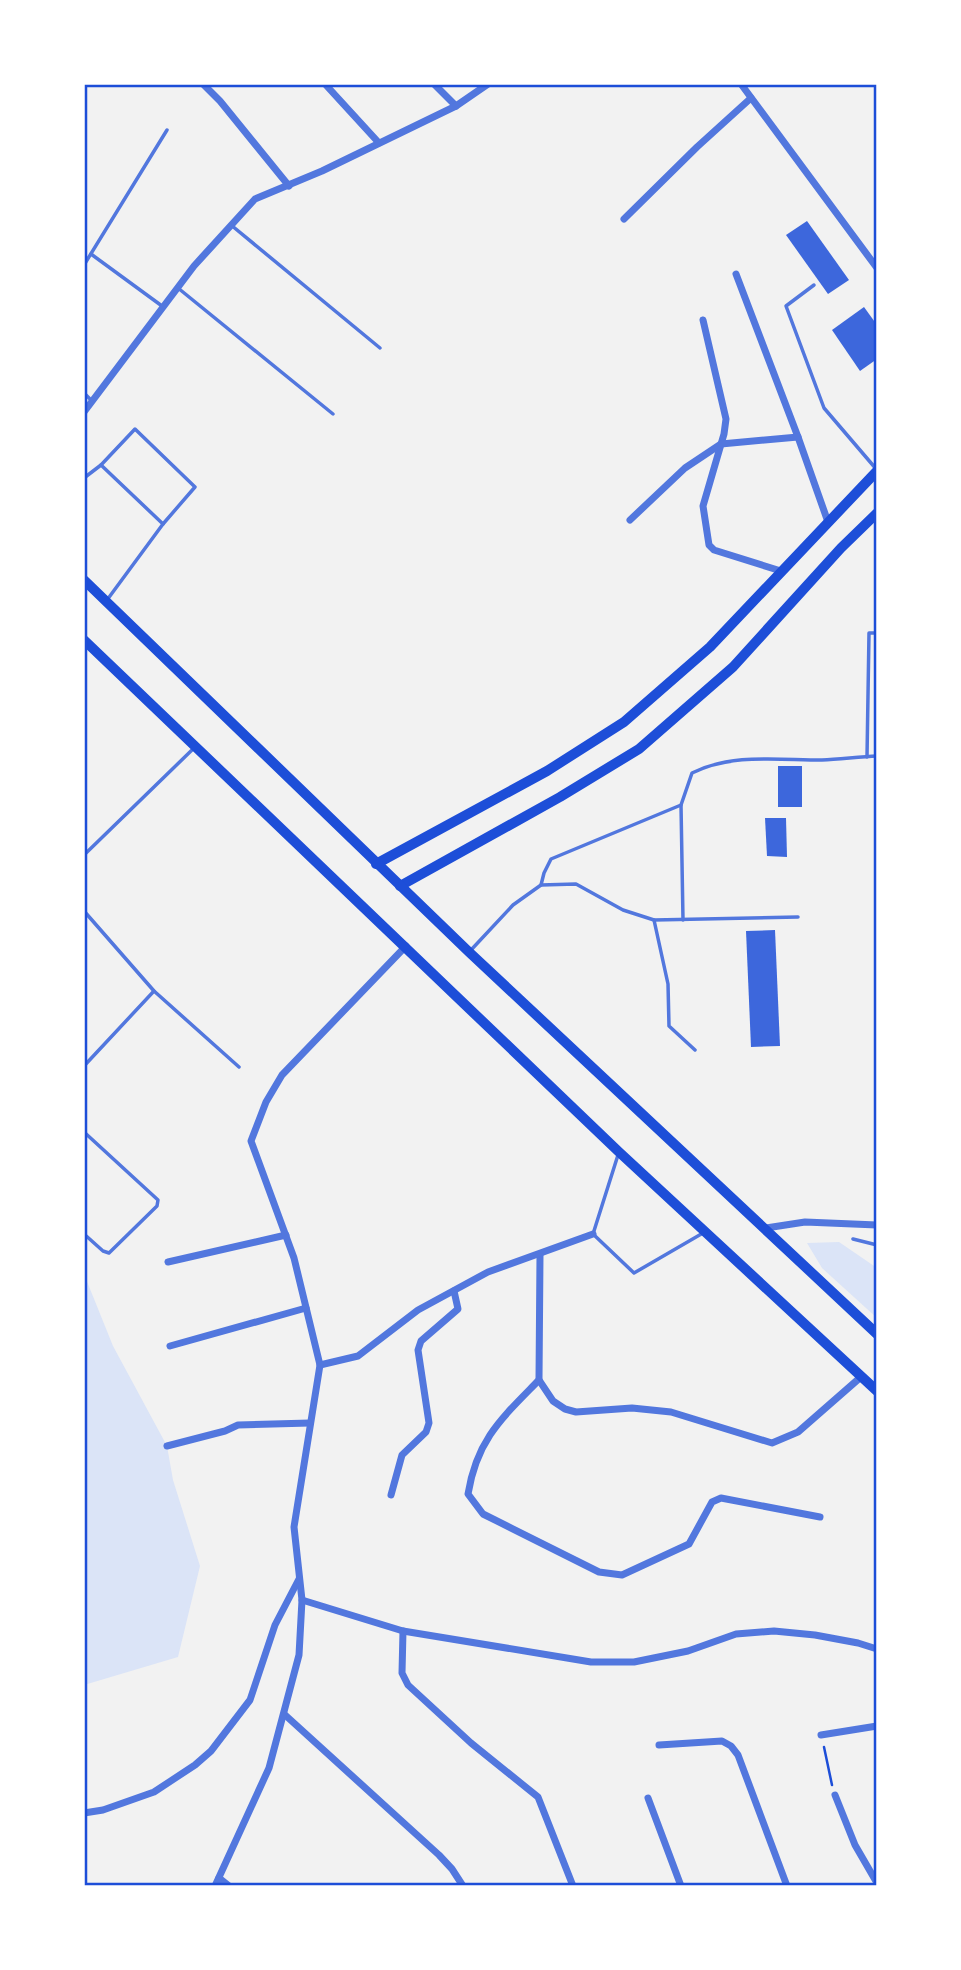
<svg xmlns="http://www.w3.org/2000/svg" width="961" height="1970" font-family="Roboto,sans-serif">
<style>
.green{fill:#dbe4f7}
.building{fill:#3d67dc}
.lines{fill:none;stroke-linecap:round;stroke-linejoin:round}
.path{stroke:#1d4ed8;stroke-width:2.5}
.service{stroke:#5277de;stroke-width:3.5}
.minor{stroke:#5277de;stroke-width:7}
.secondary{stroke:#1d4ed8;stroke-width:10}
.primary{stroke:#1d4ed8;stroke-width:10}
.neatline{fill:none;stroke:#1d4ed8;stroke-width:2.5}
</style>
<rect width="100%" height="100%" fill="#f2f2f2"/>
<g class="green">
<polygon points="839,1242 877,1268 877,1318 822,1268 807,1243"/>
<polygon points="84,1274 113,1346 167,1446 173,1480 200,1566 178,1657 84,1685"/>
</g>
<g class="building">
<polygon points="807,221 849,280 828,294 786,235"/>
<polygon points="864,307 877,325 877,359 860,371 832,330"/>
<rect x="778" y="766" width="24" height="41"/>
<polygon points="765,818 786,818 787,857 767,856"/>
<polygon points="775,930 780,1046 751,1047 746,931"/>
</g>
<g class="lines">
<polyline class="path" points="824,1747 832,1785"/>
<g class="service">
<polyline points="231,225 380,348"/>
<polyline points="91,254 162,306"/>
<polyline points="84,265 167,130"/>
<polyline points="814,285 786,306 824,408 877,470"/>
<polyline points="178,288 333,414"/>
<polyline points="84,393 92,401"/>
<polyline points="101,465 135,429 195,487 163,524"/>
<polyline points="84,478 101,465 163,524 107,600"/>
<polyline points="867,757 869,633 877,633"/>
<polyline points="681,805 683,920"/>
<polyline points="84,855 193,749"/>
<path d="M541,885L544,873L551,859L681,805L692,773C732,753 778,760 822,760C840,759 859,757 877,756"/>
<polyline points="84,911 154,991 239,1067"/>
<polyline points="654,920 668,984 669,1026 695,1050"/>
<polyline points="471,950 513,905 541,885 576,884 623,910 654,920 798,917"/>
<polyline points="84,1066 154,991"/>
<polyline points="84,1132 158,1200 157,1206 109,1253 103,1251 84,1234"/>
<polyline points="618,1155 593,1234 634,1273 703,1233"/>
<polyline points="853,1239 877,1245"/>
</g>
<g class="minor">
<polyline points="203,84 220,101 289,186"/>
<polyline points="325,84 379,143"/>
<polyline points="434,84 456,106"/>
<polyline points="741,84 877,268"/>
<polyline points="624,219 697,147 751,98"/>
<polyline points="736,274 798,437 828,522"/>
<polyline points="703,320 726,419 724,434 703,506 709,545 714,550 781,571"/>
<polyline points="84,412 194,266 255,199 322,171 456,106 488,84"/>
<polyline points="630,520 685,468 721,444 798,437"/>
<polyline points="766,1228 805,1222 877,1225"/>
<polyline points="540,1255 539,1380 553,1401 565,1409 576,1412 632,1408 671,1412 772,1443 798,1432 862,1376"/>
<polyline points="168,1262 286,1235"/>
<polyline points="170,1346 306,1308"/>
<polyline points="320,1365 358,1356 418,1310 488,1272 593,1234"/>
<path d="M539,1380C502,1418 477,1439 468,1494L483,1514L599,1572L622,1575L689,1544L712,1502L721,1498L820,1517"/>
<polyline points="167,1446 225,1431 238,1425 310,1423"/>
<polyline points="391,1495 402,1455 426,1432 429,1423 418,1350 421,1341 458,1309 454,1291"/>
<polyline points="302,1600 403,1631 591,1662 634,1662 688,1651 736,1634 774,1631 815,1635 858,1643 877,1649"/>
<polyline points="403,1631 402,1673 408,1685 471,1743 538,1797 573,1886"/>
<polyline points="284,1714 439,1855 452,1869 463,1886"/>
<polyline points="821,1735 877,1726"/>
<polyline points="659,1745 722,1741 731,1746 738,1755 787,1886"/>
<polyline points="835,1795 855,1845 877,1883"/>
<polyline points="648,1798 681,1886"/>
<polyline points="84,1813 103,1810 154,1792 195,1765 211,1751 250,1700 275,1625 299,1579"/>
<polyline points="219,1878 229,1886"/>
<polyline points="215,1886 269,1768 299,1655 302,1600 294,1527 320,1365 294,1258 251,1141 266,1102 282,1075 406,946"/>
</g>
<g class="secondary">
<polyline points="376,864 547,771 624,722 710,647 877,471"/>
<polyline points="400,886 560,797 639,749 733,667 841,548 877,513"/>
</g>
<g class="primary">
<polyline points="84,580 469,952 877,1334"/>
<polyline points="84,640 619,1152 877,1391"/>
</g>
</g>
<rect width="961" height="1970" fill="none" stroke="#ffffff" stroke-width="172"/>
<rect x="86" y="86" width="789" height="1798" class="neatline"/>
</svg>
